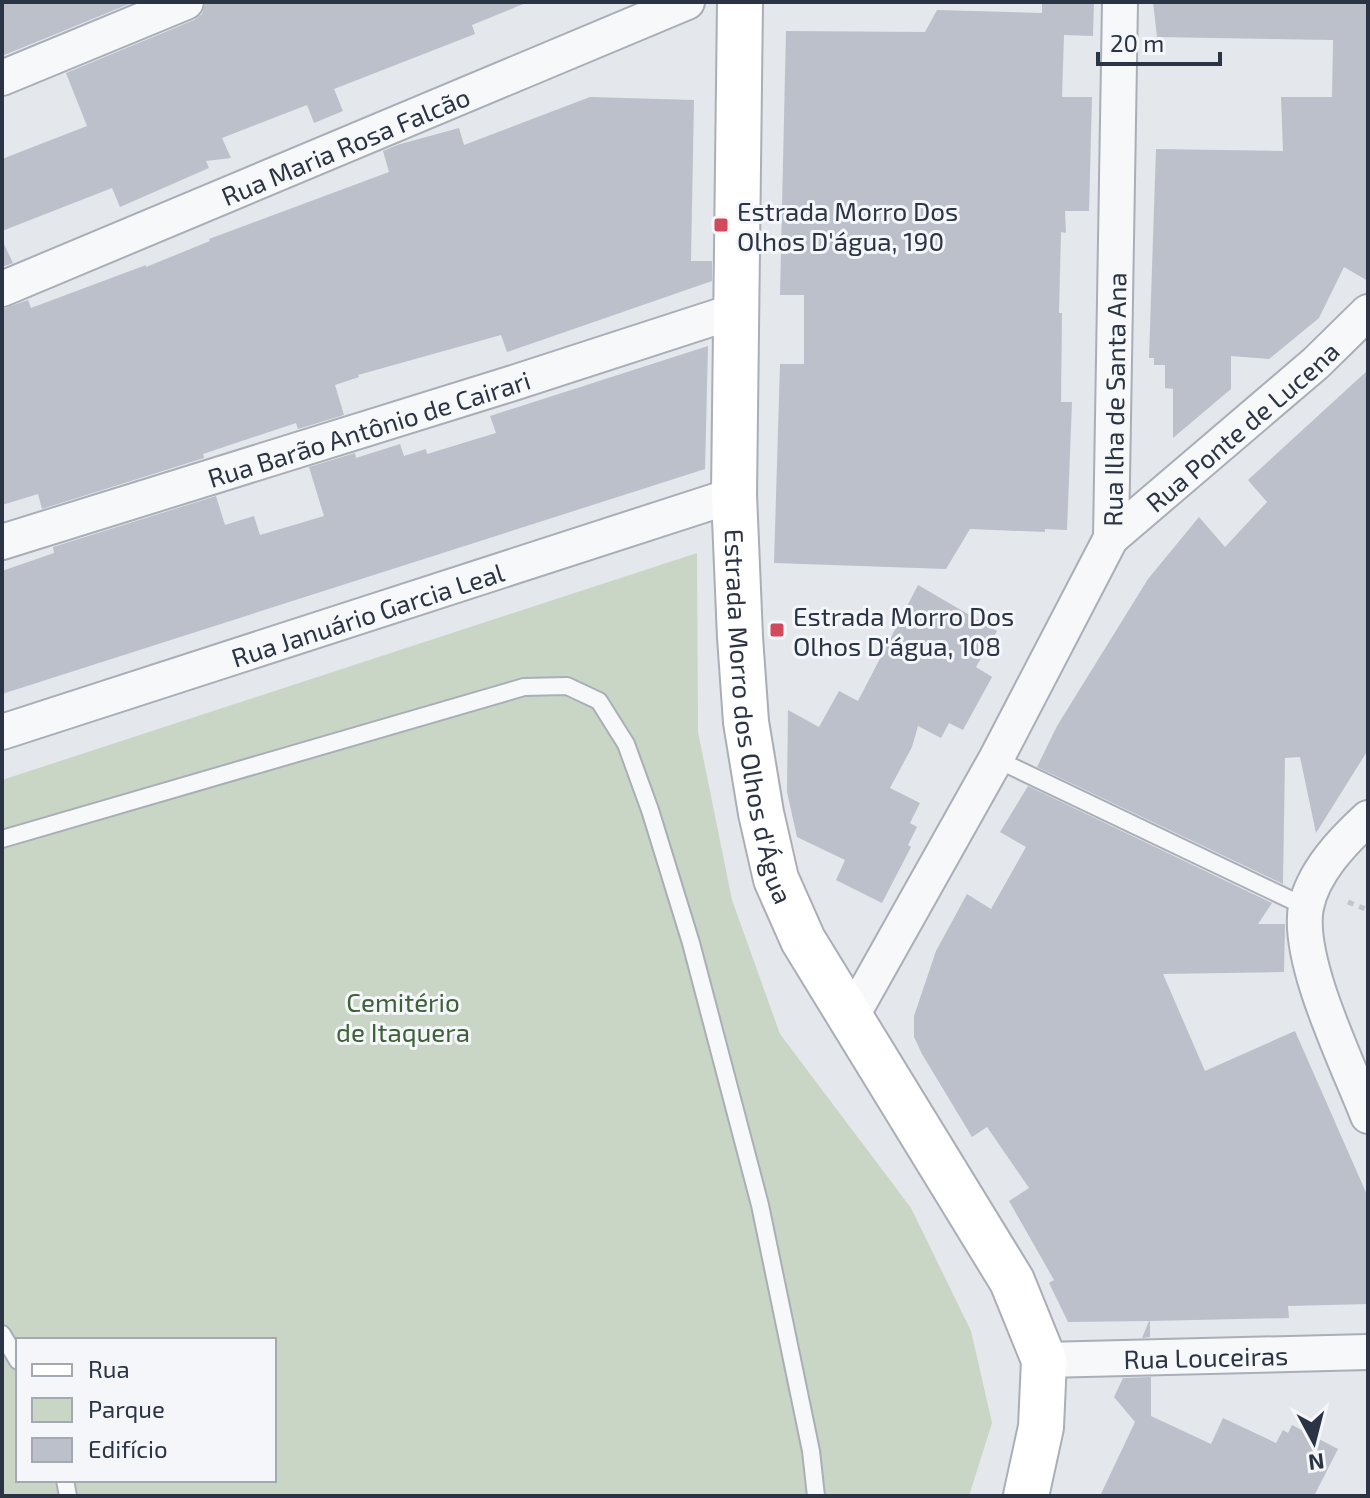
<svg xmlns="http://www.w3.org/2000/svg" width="1370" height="1498" font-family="'Exo 2',sans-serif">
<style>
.green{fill:#c9d6c5;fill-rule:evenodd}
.building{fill:#bbc0ca}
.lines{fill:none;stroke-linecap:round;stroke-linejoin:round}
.lane-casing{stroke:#a9aeb7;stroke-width:20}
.street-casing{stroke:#a9aeb7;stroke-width:38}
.secondary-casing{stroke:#a9aeb7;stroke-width:48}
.path{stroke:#c2c5cb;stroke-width:5;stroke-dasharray:6 6;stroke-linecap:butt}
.lane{stroke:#f7f8fa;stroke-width:16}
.street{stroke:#f7f8fa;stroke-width:34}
.secondary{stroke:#fff;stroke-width:44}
.poi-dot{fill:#d1495b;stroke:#f4f6f9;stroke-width:3}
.labels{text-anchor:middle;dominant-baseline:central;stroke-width:6;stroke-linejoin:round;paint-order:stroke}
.street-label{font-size:26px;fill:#2b3445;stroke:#f4f6f9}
.poi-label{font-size:26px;fill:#2b3445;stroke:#f4f6f9;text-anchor:start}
.park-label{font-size:26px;fill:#3f6138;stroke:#f4f6f9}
</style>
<rect width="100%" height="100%" fill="#e4e7ec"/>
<path class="green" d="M697,553L698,732L732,900L780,1034L911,1208L971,1331L992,1423L969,1496H2V780ZM18,1340H274V1480H18Z"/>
<g class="building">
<polygon points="2,2 134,2 2,56"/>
<polygon points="206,2 526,2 526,3 472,25 475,34 334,89 343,111 314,123 307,105 222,138 231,158 206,161 209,168 120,207 112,188 2,231 2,159 87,126 66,73 194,20 202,14"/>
<polygon points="1042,2 1094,2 1093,36 1064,35 1062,97 1092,97 1089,211 1065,211 1066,233 1061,232 1059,313 1062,313 1061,402 1072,402 1067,530 1045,529 1045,532 970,529 946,569 774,563 780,364 804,364 804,295 780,295 786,31 925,32 937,10 1042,13"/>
<polygon points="1153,2 1368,2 1368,281 1344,267 1319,318 1269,359 1231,356 1231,389 1173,438 1173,389 1165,388 1165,365 1154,365 1154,358 1149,358 1156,149 1283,151 1281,97 1332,97 1333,40 1157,37"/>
<polygon points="590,97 694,100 691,261 712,261 712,281 507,352 501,335 358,375 359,377 335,385 344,415 298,429 296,423 203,454 204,458 42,509 38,494 2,505 2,309 28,300 31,308 146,265 146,267 210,241 209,239 389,172 383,151 397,145 459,128 464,145"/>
<polygon points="2,240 13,263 2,267"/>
<polygon points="708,346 705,469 2,694 2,571 54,553 53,547 216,496 225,525 254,516 260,535 324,516 309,467 355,453 356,458 400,444 404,456 426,449 427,454 496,433 490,416"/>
<polygon points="1368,370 1368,750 1316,833 1300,757 1285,758 1283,884 1037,767 1057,726 1148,579 1199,517 1225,547 1267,502 1248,480"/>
<polygon points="918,585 997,631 976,667 992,677 963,730 949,723 941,738 918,726 912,747 890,788 920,803 910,823 917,827 908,845 911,847 882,903 836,880 845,860 797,837 787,792 788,710 819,727 839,691 858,701"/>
<polygon points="1028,786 1272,903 1258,924 1285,924 1284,972 1163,974 1205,1071 1295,1031 1368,1197 1368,1304 1288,1306 1289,1318 1150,1321 1150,1337 1142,1338 1149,1321 1068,1322 1049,1283 1054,1280 1009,1201 1029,1188 987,1127 972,1137 922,1054 914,1037 914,1016 936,951 967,894 991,909 1026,847 1000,832"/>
<polygon points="1151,1377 1151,1416 1211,1444 1223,1418 1276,1443 1283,1430 1288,1433 1292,1425 1338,1449 1314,1496 1100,1496 1135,1422 1114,1397 1123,1378"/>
</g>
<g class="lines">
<g class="lane-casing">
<g id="lane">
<polyline points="996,759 1306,907"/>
<polyline points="2,839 524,687 567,686 599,701 626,744 650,810 691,943 760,1205 811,1451 816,1496"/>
<polyline points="2,1334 18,1361"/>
<polyline points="65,1480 68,1496"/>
</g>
</g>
<g class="street-casing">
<g id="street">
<polyline points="2,78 186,2"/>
<path id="s1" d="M2,289L687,2"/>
<path id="s2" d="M1111,538L1316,363L1368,312"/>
<path id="s3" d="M2,542L510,384L735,311"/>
<path id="s4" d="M2,732L734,495"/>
<path d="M1368,818C1343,841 1313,872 1306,907C1296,960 1348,1064 1368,1116"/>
<path id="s5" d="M850,1019L996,759L1111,538L1120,2"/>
<path id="s6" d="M1044,1360L1368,1352"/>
</g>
</g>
<g class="secondary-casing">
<g id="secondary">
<path id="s7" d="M740,2L734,495L740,637L746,722L761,813L776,879L803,940L1012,1281L1044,1360L1041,1427L1026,1496"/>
</g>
</g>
<polyline class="path" points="1348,902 1368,910"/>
<use href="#lane" class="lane"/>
<use href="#street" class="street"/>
<use href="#secondary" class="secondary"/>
</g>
<g class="poi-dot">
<rect x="713" y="217" width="16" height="16" rx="4"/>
<rect x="769" y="622" width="16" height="16" rx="4"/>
</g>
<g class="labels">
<g class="street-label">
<text stroke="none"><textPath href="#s1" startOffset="372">Rua Maria Rosa Falcão</textPath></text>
<text stroke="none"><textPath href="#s5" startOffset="686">Rua Ilha de Santa Ana</textPath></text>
<text stroke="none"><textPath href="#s2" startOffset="172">Rua Ponte de Lucena</textPath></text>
<text stroke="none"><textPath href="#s3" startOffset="384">Rua Barão Antônio de Cairari</textPath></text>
<text stroke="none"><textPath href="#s4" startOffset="384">Rua Januário Garcia Leal</textPath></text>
<text stroke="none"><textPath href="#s7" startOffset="716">Estrada Morro dos Olhos d'Água</textPath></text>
<text stroke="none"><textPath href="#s6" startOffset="162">Rua Louceiras</textPath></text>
</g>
<g class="poi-label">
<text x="737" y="210">Estrada Morro Dos<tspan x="737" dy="30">Olhos D'água, 190</tspan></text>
<text x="793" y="615">Estrada Morro Dos<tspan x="793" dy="30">Olhos D'água, 108</tspan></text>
</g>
<g class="park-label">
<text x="403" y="1001">Cemitério<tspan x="403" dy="30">de Itaquera</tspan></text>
</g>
</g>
<rect width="1370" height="1498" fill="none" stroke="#2b3445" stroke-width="8"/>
<rect x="16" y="1338" width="260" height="144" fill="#f4f6f9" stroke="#a4a8b1" stroke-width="2"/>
<rect x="32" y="1364" width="40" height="12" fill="#ffffff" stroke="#a4a8b1" stroke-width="2"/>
<text x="88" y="1378" font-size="24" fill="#2b3445">Rua</text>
<rect x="32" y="1398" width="40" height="24" fill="#c9d6c5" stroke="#a4a8b1" stroke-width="2"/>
<text x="88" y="1418" font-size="24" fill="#2b3445">Parque</text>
<rect x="32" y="1438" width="40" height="24" fill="#bbc0ca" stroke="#a4a8b1" stroke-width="2"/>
<text x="88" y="1458" font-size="24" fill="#2b3445">Edifício</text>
<g transform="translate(1314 1442) rotate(173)" stroke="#f4f6f9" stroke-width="6" paint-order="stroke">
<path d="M0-6L14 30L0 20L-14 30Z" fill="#2b3445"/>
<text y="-12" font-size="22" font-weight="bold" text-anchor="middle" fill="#2b3445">N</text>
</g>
<path d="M1098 52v12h122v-12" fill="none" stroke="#2b3445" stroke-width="4"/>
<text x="1110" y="52" font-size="24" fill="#2b3445" stroke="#f4f6f9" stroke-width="6" paint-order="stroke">20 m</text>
</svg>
